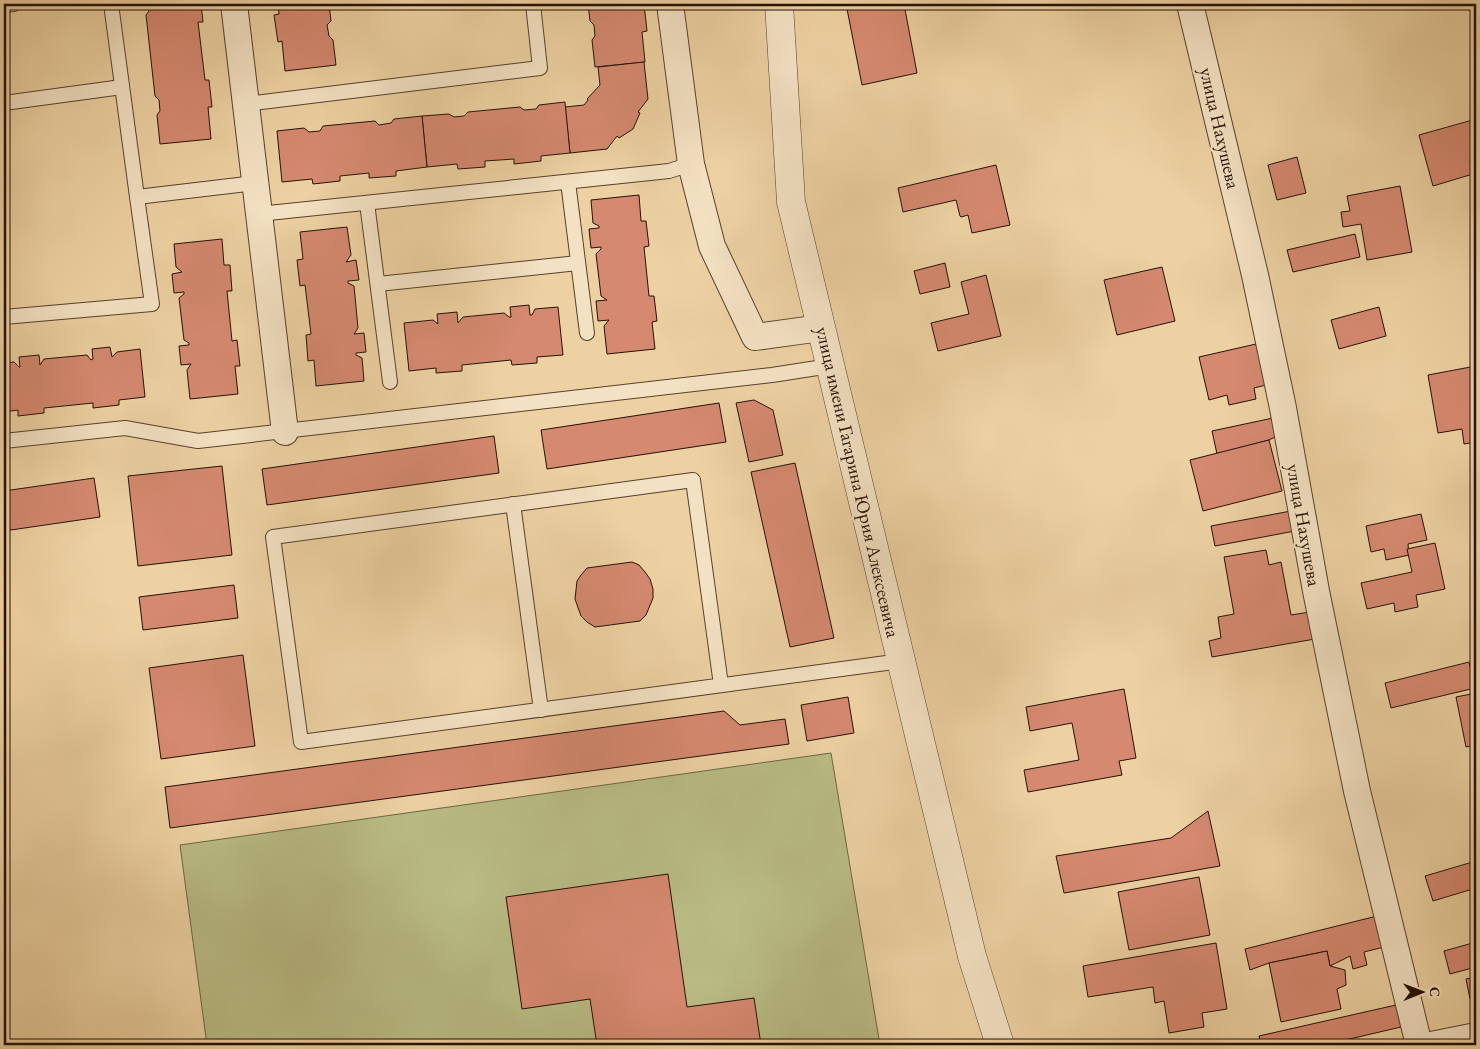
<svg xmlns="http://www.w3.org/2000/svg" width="1480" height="1049" font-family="'EB Garamond',serif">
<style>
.green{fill:#b9bb84;stroke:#6e6644}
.building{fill:#d58970;stroke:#241103}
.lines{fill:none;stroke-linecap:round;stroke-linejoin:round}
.service-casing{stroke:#56412b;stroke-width:16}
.minor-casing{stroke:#56412b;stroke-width:28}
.tertiary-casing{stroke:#56412b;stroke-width:29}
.service{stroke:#f3e1c3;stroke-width:14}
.minor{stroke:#f3e1c3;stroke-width:26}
.tertiary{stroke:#f3e1c3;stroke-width:28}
.labels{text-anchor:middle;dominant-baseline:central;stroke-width:4.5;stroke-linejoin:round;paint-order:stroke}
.street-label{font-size:19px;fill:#241103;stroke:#f3e1c3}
</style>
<rect width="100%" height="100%" fill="#edd1a2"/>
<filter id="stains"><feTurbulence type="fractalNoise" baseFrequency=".004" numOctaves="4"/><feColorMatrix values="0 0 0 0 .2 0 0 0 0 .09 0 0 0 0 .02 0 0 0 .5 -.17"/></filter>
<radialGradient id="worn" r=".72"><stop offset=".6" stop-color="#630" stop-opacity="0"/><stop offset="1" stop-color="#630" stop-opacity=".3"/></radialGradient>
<polygon class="green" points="831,753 880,1045 207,1045 180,845"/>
<g class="building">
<polygon points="149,4 201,4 203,22 198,22 205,80 209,80 212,107 208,107 211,139 160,144 157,115 160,111 159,100 155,96 146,15 149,11"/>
<polygon points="278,4 329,4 331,21 327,25 329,36 333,40 336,65 285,71 282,41 278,42 274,15 279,14"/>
<polygon points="588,4 644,4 647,31 642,32 645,62 595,67 592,40 595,36 594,25 590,21"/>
<polygon points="846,4 904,4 917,73 862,85"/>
<polygon points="644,62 648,99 638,112 640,113 633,129 619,138 617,136 607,149 570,153 565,107 584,105 588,100 587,99 600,85 598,67"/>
<polygon points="565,102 570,153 541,156 541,161 514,164 514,159 485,161 485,167 458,169 457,164 427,167 422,116 449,114 454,117 464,116 468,112 520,107 524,110 536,109 539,105"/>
<polygon points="422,116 427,167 396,171 396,176 369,178 369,173 340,176 340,181 313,184 312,179 282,182 277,131 304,128 309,132 320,131 323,126 375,121 379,125 391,123 394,119"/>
<polygon points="1476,119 1476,160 1470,162 1473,174 1433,186 1419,135"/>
<polygon points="1297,157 1306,193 1277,200 1268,165"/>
<polygon points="996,165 1010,225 972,233 968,215 961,217 960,216 956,200 903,212 898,188"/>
<polygon points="1400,186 1412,252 1367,260 1361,224 1343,227 1341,212 1350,211 1347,196"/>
<polygon points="639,195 641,221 646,221 649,246 644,247 649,296 654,296 657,321 652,322 655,349 607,354 604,326 609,320 598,321 596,301 607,300 601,296 596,254 601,249 601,247 591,248 589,229 599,228 599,226 593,223 591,200"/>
<polygon points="347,227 351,255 346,262 356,260 359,280 348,281 348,283 354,286 358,328 354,334 364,333 366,352 356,353 356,355 362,358 364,381 316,386 314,360 308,361 306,335 311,334 305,285 300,286 297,260 303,259 300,232"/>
<polygon points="1355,234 1360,257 1293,272 1287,250"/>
<polygon points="222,239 224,265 230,265 232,291 227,291 232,341 237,340 240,366 235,366 238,394 190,399 187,370 191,364 181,365 179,346 189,345 189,343 184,340 179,298 184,294 184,292 174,293 172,274 182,272 176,267 174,244"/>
<polygon points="945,263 950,287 920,294 914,271"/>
<polygon points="1162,267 1175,321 1117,335 1104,280"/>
<polygon points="986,275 1001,336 938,351 931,323 969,314 961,282"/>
<polygon points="529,305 530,315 532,315 535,309 558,307 563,355 537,357 537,363 512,365 511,360 462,365 462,371 436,373 436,368 409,371 404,323 433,320 438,324 437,314 457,312 458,323 463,317 504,313 509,317 511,317 510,307"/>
<polygon points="1379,307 1386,336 1339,349 1331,320"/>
<polygon points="1256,344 1266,385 1254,388 1256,399 1229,405 1227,395 1209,400 1199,357"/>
<polygon points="110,347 112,357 117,352 140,349 145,397 119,400 119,405 93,408 93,403 44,408 44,413 18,416 18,410 4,412 4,363 14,362 19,367 20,367 19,357 39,355 40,365 44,359 87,355 91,360 93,359 92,349"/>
<polygon points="1476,366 1476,442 1464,444 1462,429 1438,433 1428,375"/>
<polygon points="754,400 773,410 783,455 749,462 736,403"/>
<polygon points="719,403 726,442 547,469 541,430"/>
<polygon points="1273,418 1277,436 1269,440 1217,454 1212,431"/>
<polygon points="494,436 499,473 267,505 262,469"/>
<polygon points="1269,440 1282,491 1203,511 1190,460"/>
<polygon points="795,463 834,638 790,647 751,472"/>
<polygon points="222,466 232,555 138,566 128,476"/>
<polygon points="94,478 100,517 4,531 4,491"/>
<polygon points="1291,511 1295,531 1215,546 1211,526"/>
<polygon points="1421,514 1427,540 1408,544 1409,555 1386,560 1384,549 1371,552 1366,526"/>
<polygon points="1435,543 1445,589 1416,595 1418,607 1395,612 1394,603 1367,609 1361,583 1412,572 1407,549"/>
<polygon points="1266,550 1269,565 1281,562 1291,615 1310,612 1315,639 1212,657 1209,641 1221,638 1218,617 1234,614 1224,557"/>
<polygon points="632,562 639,565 645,572 650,579 653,589 653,598 646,615 640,621 595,627 587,622 581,616 575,599 577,581 581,575 587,568"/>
<polygon points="234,585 238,618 143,630 139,597"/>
<polygon points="243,655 255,746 161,759 149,668"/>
<polygon points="1469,662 1475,688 1391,708 1385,683"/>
<polygon points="1124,689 1136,758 1119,761 1122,775 1028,792 1024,770 1079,760 1072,723 1030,731 1026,707"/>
<polygon points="1476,693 1476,745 1466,747 1456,697"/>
<polygon points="848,697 854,733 807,741 801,705"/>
<polygon points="724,711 740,725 785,719 789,744 170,828 165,787"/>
<polygon points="1208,811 1220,866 1064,893 1056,856 1171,838"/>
<polygon points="1476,861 1476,888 1433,901 1425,876"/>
<polygon points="668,874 687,1007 754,998 761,1045 597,1045 590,999 522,1009 506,897"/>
<polygon points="1199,877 1210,935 1129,950 1118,892"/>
<polygon points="1377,916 1384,947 1364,952 1367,965 1353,969 1350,956 1330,966 1327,951 1269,963 1250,970 1245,949"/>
<polygon points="1476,942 1476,967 1450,974 1444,951"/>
<polygon points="1216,943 1227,1009 1202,1013 1204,1027 1169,1033 1164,1001 1155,1003 1153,987 1088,997 1083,966"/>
<polygon points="1327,951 1330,966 1345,970 1346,985 1337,989 1341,1009 1281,1022 1269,963"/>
<polygon points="1476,977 1476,997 1470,999 1466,979"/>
<polygon points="1396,1005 1401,1027 1324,1045 1261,1045 1259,1036"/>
</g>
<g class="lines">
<g class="service-casing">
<g id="service">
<polyline points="111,4 137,197 255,183"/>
<polyline points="4,5 14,4"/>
<polyline points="4,103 122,87"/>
<polyline points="246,104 540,68 533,4"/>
<polyline points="568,182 587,333"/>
<polyline points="367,203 390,382"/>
<polyline points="259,214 669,171 691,164"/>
<polyline points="378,284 578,263"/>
<polyline points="4,317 152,304 137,197"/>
<polyline points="4,441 125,428 198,441 772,375 830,366"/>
<polyline points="513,504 541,710"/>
<polyline points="721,685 693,480 273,537 301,742 901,661"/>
</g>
</g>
<g class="minor-casing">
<g id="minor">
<polyline points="234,4 285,432"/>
<polyline points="670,4 691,164 712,246 755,337 821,328"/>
<polyline points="1190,4 1255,275 1283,408 1316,591 1357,791 1419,1045"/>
<polyline points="1431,1045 1476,1036"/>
</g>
</g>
<g class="tertiary-casing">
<polyline id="tertiary" points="779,4 791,202 972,956 1000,1045"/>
</g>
<use href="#service" class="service"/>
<use href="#minor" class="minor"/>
<use href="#tertiary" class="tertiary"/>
</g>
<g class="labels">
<g class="street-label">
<text transform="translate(1220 128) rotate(77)">улица Нахушева</text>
<text transform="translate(858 482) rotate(77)">улица имени Гагарина Юрия Алексеевича</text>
<text transform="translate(1304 525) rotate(80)">улица Нахушева</text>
</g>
</g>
<rect width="1480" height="1049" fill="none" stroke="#edd1a2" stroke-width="20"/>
<rect x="5" y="5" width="1470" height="1039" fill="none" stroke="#241103" stroke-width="2.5"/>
<rect x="10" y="10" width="1460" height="1029" fill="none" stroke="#241103"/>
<g transform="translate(1422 992) rotate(89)" stroke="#f3e1c3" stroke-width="4" paint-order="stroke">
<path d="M0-4L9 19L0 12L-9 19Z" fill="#241103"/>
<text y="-8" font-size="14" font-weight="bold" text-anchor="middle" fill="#241103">С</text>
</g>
<rect width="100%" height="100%" filter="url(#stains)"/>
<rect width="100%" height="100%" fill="url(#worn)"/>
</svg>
